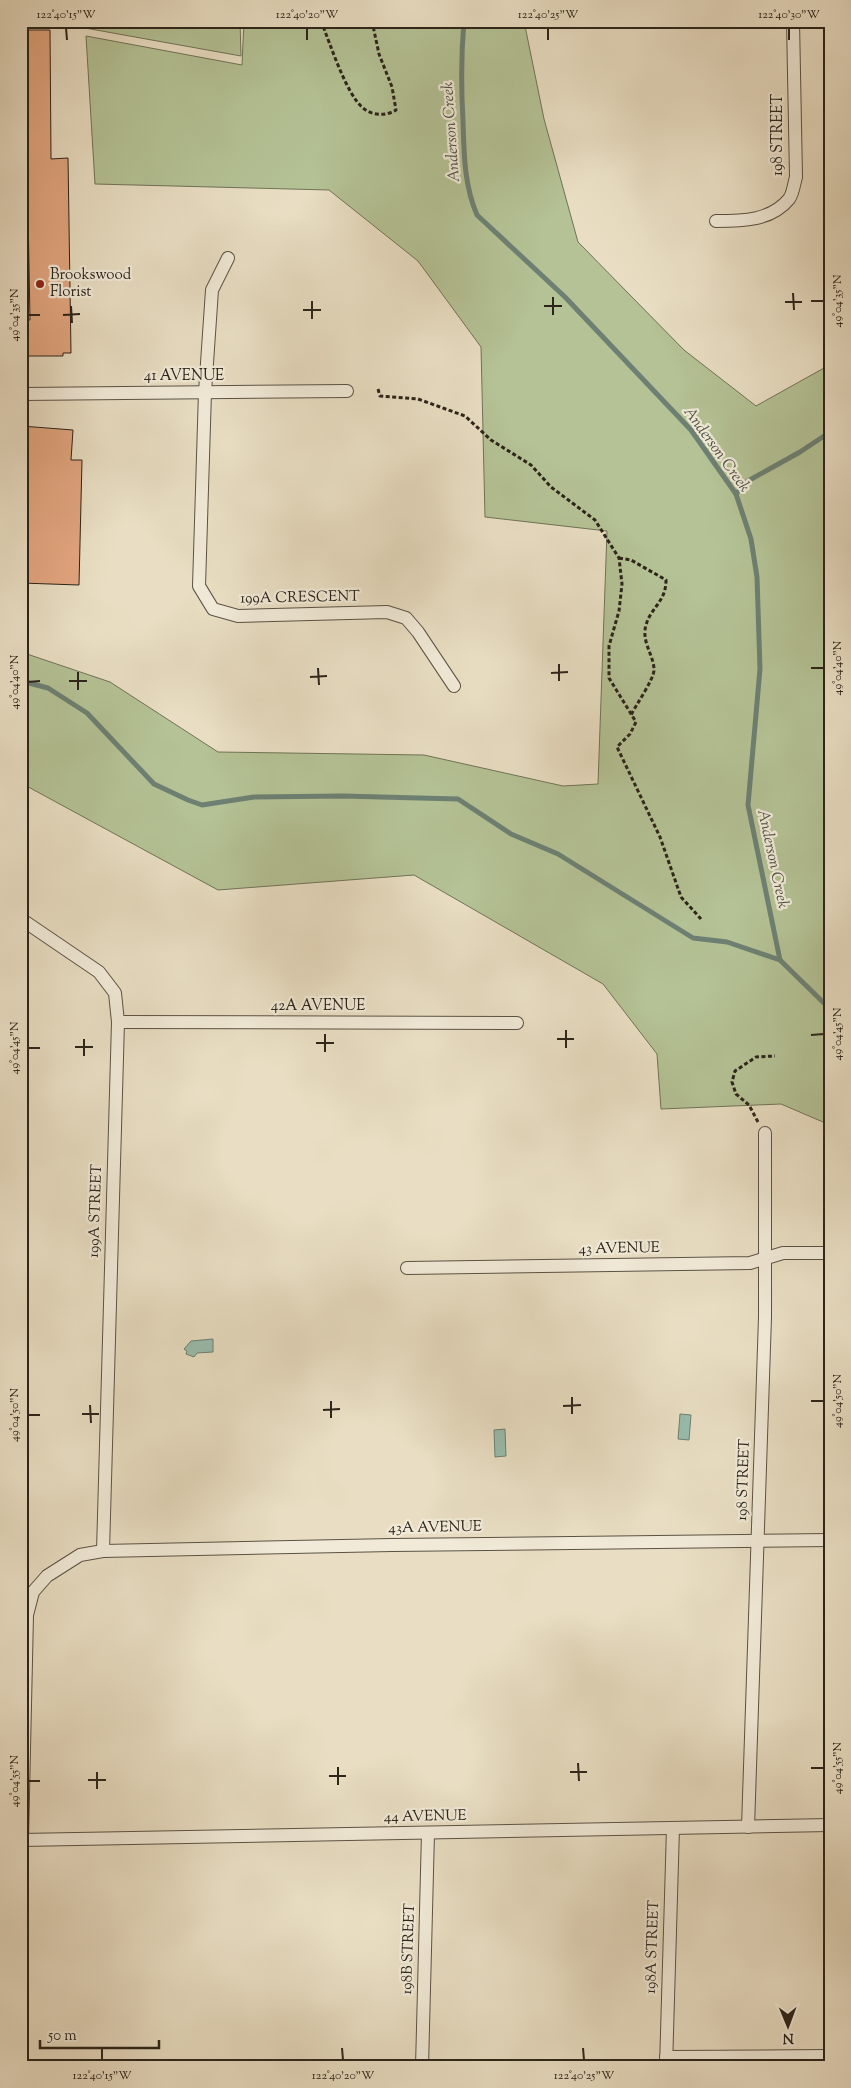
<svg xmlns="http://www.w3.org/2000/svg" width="851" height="2088" font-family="'Sorts Mill Goudy',serif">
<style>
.green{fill:#b4c295;stroke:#707358}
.water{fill:#99bdae;stroke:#6d8073}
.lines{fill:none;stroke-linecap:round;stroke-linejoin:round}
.stream{stroke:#6d8073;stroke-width:5}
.building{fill:#e3a680;stroke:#2c241b}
.street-casing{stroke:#5b5245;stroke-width:14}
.path{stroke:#2c241b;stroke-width:3;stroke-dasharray:4 2.5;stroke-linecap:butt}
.street{stroke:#f1ead8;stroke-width:12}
.ticks{fill:none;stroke:#2c241b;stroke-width:2}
.poi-dot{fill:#8f2418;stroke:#f1ead8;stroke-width:2}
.labels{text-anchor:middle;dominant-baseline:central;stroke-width:4.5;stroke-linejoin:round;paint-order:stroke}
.street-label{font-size:15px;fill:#2c241b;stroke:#f1ead8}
.poi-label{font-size:15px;fill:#2c241b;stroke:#f1ead8;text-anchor:start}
.water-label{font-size:16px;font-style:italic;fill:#4d5247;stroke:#f1ead8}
.neatline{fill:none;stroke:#2c241b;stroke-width:2}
.ticks-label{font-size:12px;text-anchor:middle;fill:#2c241b}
</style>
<rect width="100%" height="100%" fill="#e9dec3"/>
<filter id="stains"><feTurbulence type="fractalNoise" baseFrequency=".004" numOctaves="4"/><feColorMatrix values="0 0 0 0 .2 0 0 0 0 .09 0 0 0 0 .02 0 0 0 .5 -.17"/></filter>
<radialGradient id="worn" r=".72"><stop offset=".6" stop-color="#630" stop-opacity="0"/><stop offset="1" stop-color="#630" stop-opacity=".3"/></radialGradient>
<g class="green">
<polygon points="46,21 240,21 241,56"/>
<polygon points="244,21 524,21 544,119 578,242 684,350 756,406 824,368 830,163 830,1125 781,1104 661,1109 657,1054 603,984 414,875 218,890 21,783 21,652 110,682 218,752 424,755 563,786 598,784 607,531 485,517 481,347 418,261 329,190 95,184 86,36 242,65"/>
</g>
<g class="water">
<polygon points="213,1339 213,1352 197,1353 194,1357 186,1354 187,1351 184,1349 191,1341"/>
<polygon points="680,1414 691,1415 689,1440 678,1439"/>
<polygon points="505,1429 506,1456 495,1457 494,1430"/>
</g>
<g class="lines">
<g class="stream">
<path d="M464,21C461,55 461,87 463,121C464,153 464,185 477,215L565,297L691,430L736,494L751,539L757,577L760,669L748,805L780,960L830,1009"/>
<polyline points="736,494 746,482 800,452 830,432"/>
<polyline points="21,681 48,688 87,713 154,784 188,800 202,805 254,797 342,796 458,799 511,834 558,854 693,938 727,942 780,960"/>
</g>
</g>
<g class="building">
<polygon points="21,30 50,30 51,159 68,158 71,353 63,353 63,356 26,356 26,320 30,320 28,212 21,206"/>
<polygon points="21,426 73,430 71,460 82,460 79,585 21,583"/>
</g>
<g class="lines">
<g class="street-casing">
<g id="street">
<path d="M716,221C742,221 771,221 789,199C793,194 794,184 796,177L793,21"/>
<polyline points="228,258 212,290 205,392 199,586 213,609 238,616 387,612 406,618 418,632 454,686"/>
<polyline points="21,394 347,391"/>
<polyline points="21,919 99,972 115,993 118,1022 103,1551"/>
<polyline points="118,1022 517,1023"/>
<polyline points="407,1268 750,1263 783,1253 830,1253"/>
<polyline points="748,1827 765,1317 765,1133"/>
<polyline points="21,1840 830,1825"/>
<polyline points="22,1840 27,1615 33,1592 47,1576 80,1555 103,1551 392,1545 830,1540"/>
<polyline points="666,2057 830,2056"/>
<polyline points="422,2067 428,1833"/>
<polyline points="666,2067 673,1828"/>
</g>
</g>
<g class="path">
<path d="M321,21C330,43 346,94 363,108C372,116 387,116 396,110L392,87L379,54L372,21"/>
<polyline points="378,389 380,396 418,399 465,416 491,440 531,465 551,487 595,520 619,558 622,584 619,611 609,646 609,678 636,722 630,734 617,747 660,837 681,897 701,919"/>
<path d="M619,558L631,560L666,580C666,602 651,607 646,625C641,642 654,655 654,670C654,679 636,705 631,715"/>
<polyline points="758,1122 749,1105 736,1094 732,1082 735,1071 756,1057 775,1056"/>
</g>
<use href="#street" class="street"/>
</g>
<path class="ticks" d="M66,28L67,40M307,28V40M548,28V40M789,28V40M793,293L794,310M553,297V315M312,301V319M811,301H824M785,302H802M71,306L72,323M544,306H562M303,310H321M28,315H40M63,315L80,314M559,664V681M318,668L319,685M811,668H824M78,672V690M551,673L568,672M310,677L327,676M69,681H87M28,682L40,681M566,1030V1048M325,1034V1052M811,1035L824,1034M84,1039V1056M557,1039H574M316,1043H334M75,1047H93M28,1048H40M572,1397V1414M331,1401V1418M811,1401H824M90,1405L91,1423M563,1406L581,1405M323,1410L340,1409M82,1414H99M28,1415H40M578,1763L579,1781M338,1767V1785M811,1768H824M97,1772V1789M570,1772H587M329,1776H346M88,1780H106M28,1781H40M102,2048V2060M342,2048L343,2060M583,2048L584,2060"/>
<circle class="poi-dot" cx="40" cy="284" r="5"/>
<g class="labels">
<g class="street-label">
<text transform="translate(778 135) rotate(-90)">198 STREET</text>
<text x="184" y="376">41 AVENUE</text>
<text transform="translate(300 598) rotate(-1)">199A CRESCENT</text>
<text x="318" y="1006">42A AVENUE</text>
<text transform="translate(96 1211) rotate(-88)">199A STREET</text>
<text transform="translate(619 1249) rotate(-1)">43 AVENUE</text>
<text transform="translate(744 1480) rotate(-88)">198 STREET</text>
<text transform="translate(435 1528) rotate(-1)">43A AVENUE</text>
<text transform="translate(425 1817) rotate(-1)">44 AVENUE</text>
<text transform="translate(653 1947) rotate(-88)">198A STREET</text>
<text transform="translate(409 1949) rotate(-88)">198B STREET</text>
</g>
<g class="poi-label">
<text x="50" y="275">Brookswood<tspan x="50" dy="17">Florist</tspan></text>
</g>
<g class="water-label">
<text transform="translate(452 132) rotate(-94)">Anderson Creek</text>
<text transform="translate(716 450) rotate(54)">Anderson Creek</text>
<text transform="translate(772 859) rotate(78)">Anderson Creek</text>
</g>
</g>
<rect width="851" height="2088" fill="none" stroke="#e9dec3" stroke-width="55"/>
<g transform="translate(788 2026) rotate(179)" stroke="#f1ead8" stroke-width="4" paint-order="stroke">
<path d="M0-4L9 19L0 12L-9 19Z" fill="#2c241b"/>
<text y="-8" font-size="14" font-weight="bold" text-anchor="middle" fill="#2c241b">N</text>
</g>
<path d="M40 2040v8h119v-8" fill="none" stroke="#2c241b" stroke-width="2.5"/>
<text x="48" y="2040" font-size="15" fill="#2c241b" stroke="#f1ead8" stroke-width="4" paint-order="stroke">50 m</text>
<rect x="28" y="28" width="796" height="2032" class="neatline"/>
<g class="ticks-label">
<text x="66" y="18">122°40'15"W</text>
<text x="307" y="18">122°40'20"W</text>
<text x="548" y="18">122°40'25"W</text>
<text x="789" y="18">122°40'30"W</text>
<text transform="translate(837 301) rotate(-90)" y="4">49°04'35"N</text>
<text transform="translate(14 315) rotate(-90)" y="4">49°04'35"N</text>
<text transform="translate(837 668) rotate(-90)" y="4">49°04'40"N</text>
<text transform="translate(14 682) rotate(-90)" y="4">49°04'40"N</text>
<text transform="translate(837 1034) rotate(-90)" y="4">49°04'45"N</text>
<text transform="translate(14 1048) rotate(-90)" y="4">49°04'45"N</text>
<text transform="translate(837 1401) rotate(-90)" y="4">49°04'50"N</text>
<text transform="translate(14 1415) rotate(-90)" y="4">49°04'50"N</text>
<text transform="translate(837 1768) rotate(-90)" y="4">49°04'55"N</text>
<text transform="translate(14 1781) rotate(-90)" y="4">49°04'55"N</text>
<text x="102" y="2079">122°40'15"W</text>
<text x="343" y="2079">122°40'20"W</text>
<text x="584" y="2079">122°40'25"W</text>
</g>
<rect width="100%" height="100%" filter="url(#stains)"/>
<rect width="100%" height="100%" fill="url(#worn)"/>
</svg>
